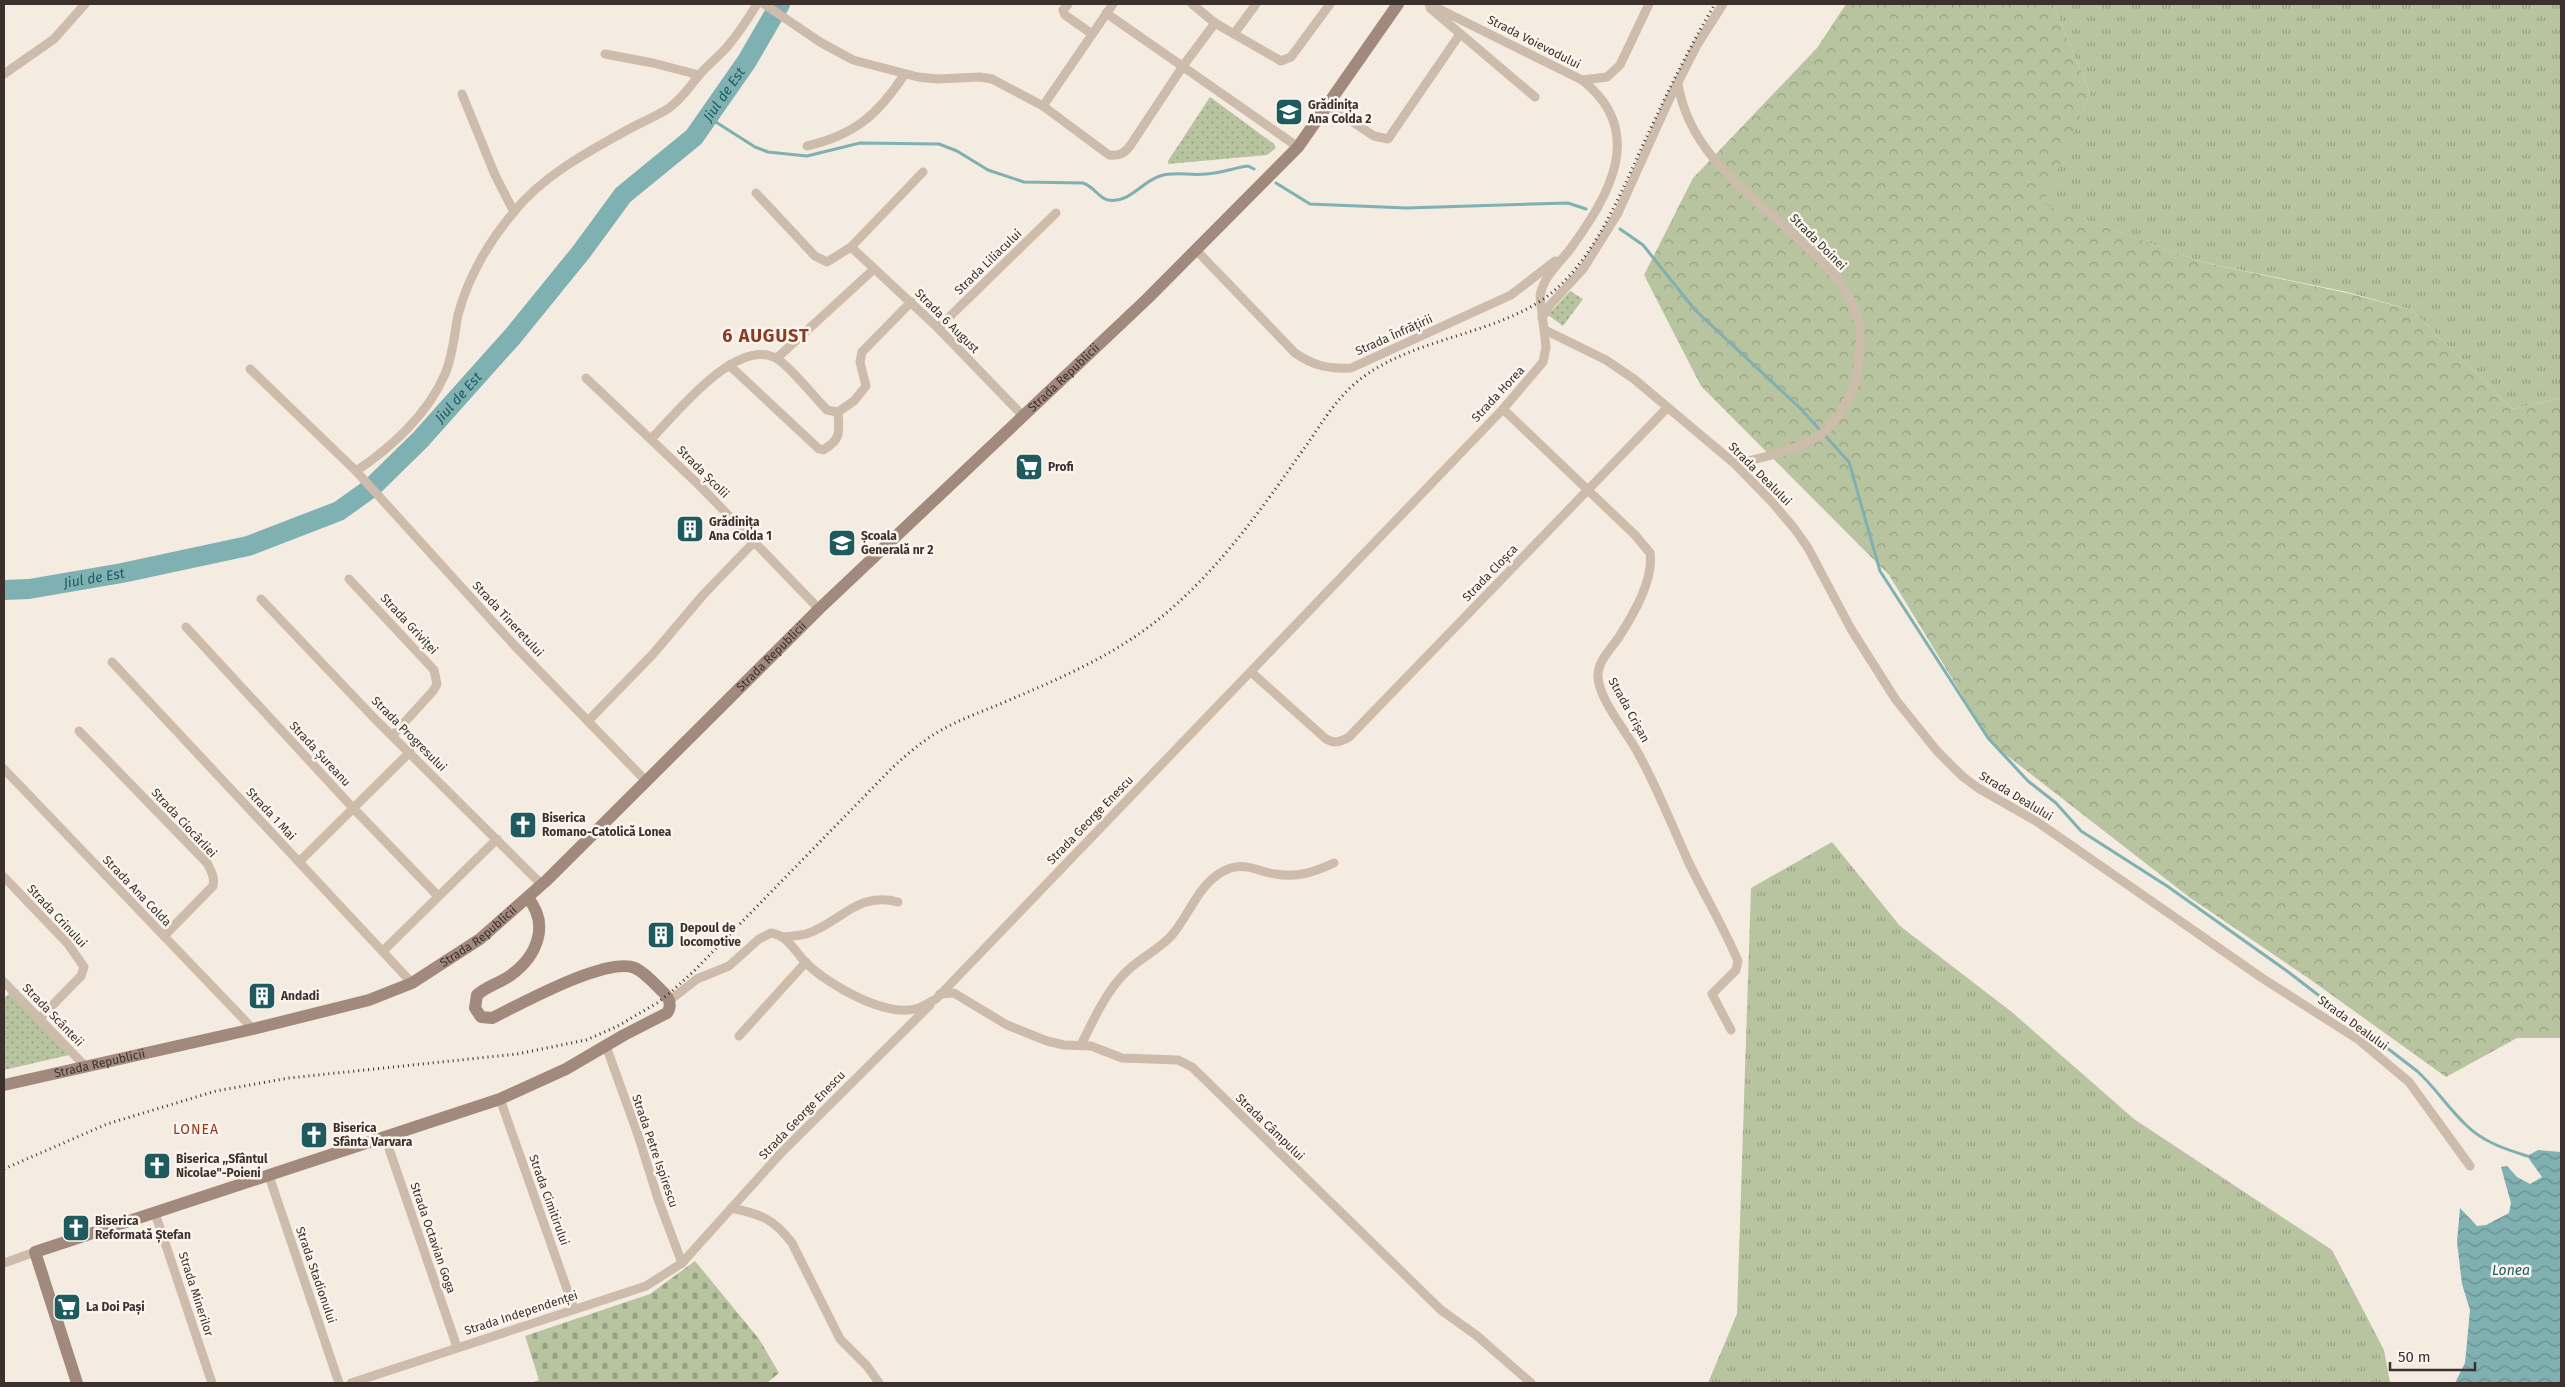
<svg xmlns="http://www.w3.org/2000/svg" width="2565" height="1387" font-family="'Fira Sans',sans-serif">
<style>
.grass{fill:url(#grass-tufts)}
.forest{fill:url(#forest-crowns)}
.cemetery{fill:url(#cemetery-stones)}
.park{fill:url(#park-dots)}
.water{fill:url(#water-waves)}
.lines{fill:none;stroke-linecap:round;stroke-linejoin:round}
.stream{stroke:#7fb0b2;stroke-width:3}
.river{stroke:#7fb0b2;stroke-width:20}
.street{stroke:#cdbbac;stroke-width:9}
.secondary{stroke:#a18a7d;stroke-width:12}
.rail{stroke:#3b302b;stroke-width:3;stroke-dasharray:1 4;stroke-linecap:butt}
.labels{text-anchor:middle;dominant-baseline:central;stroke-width:5;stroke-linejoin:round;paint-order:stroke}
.street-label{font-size:12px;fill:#3b302b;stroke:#fbf5ee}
.poi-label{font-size:12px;font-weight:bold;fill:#3b302b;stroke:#fbf5ee;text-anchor:start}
.water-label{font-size:14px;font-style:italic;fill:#1f5a5e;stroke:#fbf5ee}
.neighbourhood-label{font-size:14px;letter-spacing:1px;fill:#8c3b22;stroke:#fbf5ee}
.district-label{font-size:18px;font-weight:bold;letter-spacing:1px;fill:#8c3b22;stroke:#fbf5ee}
</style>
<defs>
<pattern id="grass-tufts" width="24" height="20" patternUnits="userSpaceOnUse" patternTransform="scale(1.25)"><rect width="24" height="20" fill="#b8c4a0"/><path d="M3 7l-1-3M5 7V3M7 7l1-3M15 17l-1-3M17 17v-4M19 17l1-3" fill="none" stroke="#97a083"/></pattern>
<pattern id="forest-crowns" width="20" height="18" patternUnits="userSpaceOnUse" patternTransform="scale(1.25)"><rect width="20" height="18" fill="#b8c4a0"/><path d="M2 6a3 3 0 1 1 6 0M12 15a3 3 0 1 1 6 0" fill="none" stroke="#97a083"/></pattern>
<pattern id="cemetery-stones" width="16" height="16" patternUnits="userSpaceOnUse" patternTransform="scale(1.25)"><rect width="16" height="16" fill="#b8c4a0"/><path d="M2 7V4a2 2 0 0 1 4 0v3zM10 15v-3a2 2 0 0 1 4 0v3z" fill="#97a083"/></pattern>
<pattern id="park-dots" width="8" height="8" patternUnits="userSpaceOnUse" patternTransform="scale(1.25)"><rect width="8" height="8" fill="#b8c4a0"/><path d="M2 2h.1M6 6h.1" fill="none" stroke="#97a083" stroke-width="1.8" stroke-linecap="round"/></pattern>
<pattern id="water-waves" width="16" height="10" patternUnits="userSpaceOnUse" patternTransform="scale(1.25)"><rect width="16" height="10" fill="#7fb0b2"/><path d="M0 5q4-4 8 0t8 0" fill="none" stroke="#699091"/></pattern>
</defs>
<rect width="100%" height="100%" fill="#f4ebe1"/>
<g class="grass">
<polygon points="2053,4 2561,4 2561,398 2512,409 2412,310 2347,292 2202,262 2042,204 2090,93"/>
<polygon points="1832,842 1900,926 2013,1013 2134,1119 2332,1250 2384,1350 2390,1383 1708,1383 1737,1314 1751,888"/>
</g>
<polygon class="forest" points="1846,4 2053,4 2090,93 2043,204 2202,262 2347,293 2412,310 2512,409 2561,398 2561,1038 2517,1038 2446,1077 2311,980 2189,897 1992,744 1889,575 1701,386 1644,275 1693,178 1817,48"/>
<polygon class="cemetery" points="695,1261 759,1339 779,1373 767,1383 530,1383 539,1380 525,1336 650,1294"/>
<g class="park">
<polygon points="1210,97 1274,144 1276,148 1267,155 1168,164 1168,161"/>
<polygon points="1570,291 1583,299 1563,326 1548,315"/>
<polygon points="10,993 69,1055 4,1070 4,998"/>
</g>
<polygon class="water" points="2538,1150 2561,1152 2561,1383 2455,1383 2465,1363 2470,1310 2462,1284 2457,1242 2460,1208 2477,1226 2486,1225 2509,1213 2511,1203 2501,1167 2507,1166 2517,1177 2530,1184 2542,1177 2527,1156"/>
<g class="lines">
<g class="stream">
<path d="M708,117L755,147L768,152L807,156L860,143L939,144L957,151L988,170L1024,182L1083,183C1095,187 1098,198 1108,200C1129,204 1141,182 1160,176C1175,171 1190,176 1206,174C1220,173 1234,168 1248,166L1254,169"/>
<polyline points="1276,183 1310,204 1406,208 1568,203 1586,209"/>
<path d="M1620,229L1643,245L1695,310L1800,408L1849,462L1880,571L1988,738L2028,781L2056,803L2081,831L2167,886L2287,971L2417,1071C2435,1087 2448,1108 2466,1125C2483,1142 2505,1149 2527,1156"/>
</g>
<path class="river" id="s1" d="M4,590L29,589L122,573L248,546L339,511L371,488L420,440L513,336L582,251L623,195L694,137L747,61L780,4"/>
<g class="street">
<path d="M764,4L820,42L853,60L918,77L937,79L980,77L992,79L1043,106L1109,155C1119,156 1124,154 1130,146L1183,66L1215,23"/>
<polyline points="1068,4 1063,10 1065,15 1092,34"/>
<polyline points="1192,4 1215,23 1281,61 1291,57 1330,4"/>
<polyline points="1429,4 1582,80 1607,77 1620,65 1649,4"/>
<polyline points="1430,8 1535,97"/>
<polyline points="1106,13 1298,147"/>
<polyline points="1234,34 1256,4"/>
<polyline points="605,54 653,63 699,75"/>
<polyline points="4,74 54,39 85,4"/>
<path d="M1678,83C1688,156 1760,202 1809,249C1829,268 1849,289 1857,316C1863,335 1859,354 1857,373C1854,391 1839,420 1824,432C1801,450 1764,457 1735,464"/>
<polyline points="462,94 495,175 514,212"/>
<polyline points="1327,105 1374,136 1388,139 1460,34"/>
<polyline points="1043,106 1113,4"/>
<path d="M807,146C854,135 878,115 904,75"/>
<polyline points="756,193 815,256 827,262 851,247 923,172"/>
<polyline points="851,247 938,328 1023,416"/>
<path d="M1196,250L1295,353C1314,366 1328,369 1351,368L1511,295L1555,261"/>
<polyline points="1542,318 1550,305 1583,269 1618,213 1669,100 1697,45 1723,4"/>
<polyline points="938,328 1056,213"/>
<polyline points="1545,330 1606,360 1634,379 1735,464 1771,501 1794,528 1808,548 1851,629 1896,700 1937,751 1962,776 1978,788 2036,821 2262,978 2359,1040 2409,1082 2470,1166"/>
<polyline points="777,358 874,269"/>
<path d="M729,365L819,449L823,450C842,439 839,432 838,412"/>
<polyline points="250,369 356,471 514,645 646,781"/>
<polyline points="586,378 700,486 819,609"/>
<path d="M1503,409L1635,535L1650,553C1654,580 1633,615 1619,637C1611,649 1597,662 1598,677C1599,700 1627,732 1638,753C1658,789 1672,826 1689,863C1705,896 1724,928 1738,961L1736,970L1712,994L1731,1030"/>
<path d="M651,439C677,413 736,337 776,358C789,365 815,398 827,410L838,412L854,401L866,386L860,362L862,352L911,302"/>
<path d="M356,471C391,448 428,414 445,374C453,356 454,335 458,315C468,277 488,243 513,213C542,176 589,151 629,129C642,122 657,116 669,108C682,99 690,86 700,74C708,65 718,57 727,47C738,34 748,19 757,4"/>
<polyline points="349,579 434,670 437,684 433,691 393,735"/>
<polyline points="261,599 375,719 542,885"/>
<polyline points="186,627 353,808 438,896"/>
<polyline points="112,662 412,983"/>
<path d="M1251,672L1326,739C1335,744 1340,742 1349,737L1667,408"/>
<polyline points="588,721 653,654 703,595 754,542"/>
<path d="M79,731L207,863C211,871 215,877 213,886L164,936"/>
<polyline points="4,769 253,1029"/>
<polyline points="299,862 410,752"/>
<polyline points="4,877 68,944 84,967 81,976 39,1019"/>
<path d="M782,937C790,936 799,936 806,934C841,923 856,891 898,902"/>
<polyline points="383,951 497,839"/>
<polyline points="4,982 85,1066"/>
<polyline points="940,994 954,993 1007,1025 1047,1041 1064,1045 1091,1046 1122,1058 1178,1060 1192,1067 1441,1310 1476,1335 1531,1383"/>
<path d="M669,1001L697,979L729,966L759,939L771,933C787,935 795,951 805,962C827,984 886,1019 919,1008C924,1006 930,1002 936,999L1503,409L1543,362L1546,347L1540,296C1544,275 1559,264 1571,248C1610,194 1647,131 1582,80"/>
<polyline points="739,1036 806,962"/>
<path d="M1081,1045C1094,1019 1106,991 1127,971C1141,957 1159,950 1172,935C1191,913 1200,878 1231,868C1248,863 1259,872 1275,874C1298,878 1314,872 1334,863"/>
<polyline points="606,1046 638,1135 658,1199 682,1263"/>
<polyline points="500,1099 574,1309"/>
<polyline points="385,1137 457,1347"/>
<polyline points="269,1176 339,1383"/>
<path d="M731,1208C760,1214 773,1218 792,1243L840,1339L867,1366L879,1383"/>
<polyline points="155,1213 212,1383"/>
<polyline points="4,1263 35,1252"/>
<polyline points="351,1383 646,1286 682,1263 781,1153 930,1005"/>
</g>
<g class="secondary">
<path id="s2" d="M4,1085L253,1029L369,1000L412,983L480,939L547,880L819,609L1147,299L1298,147L1398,4"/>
<path d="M77,1383L35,1252L500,1099L566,1069L624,1035L667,1013C673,1005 668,996 661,990C654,983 644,972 635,968C607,956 521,1004 492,1018L481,1017L475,1008L477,995C487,986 500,983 511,975C537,956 550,925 528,898"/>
</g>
<path class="rail" d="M4,1169L107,1124L216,1091L289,1078L517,1054L586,1040L616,1027L657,1003L671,992L694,971L892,768C906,755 921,742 938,732C960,719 984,711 1007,701C1054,681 1101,661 1143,631C1206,586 1254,520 1298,457C1316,433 1329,408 1351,387C1403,339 1485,338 1542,300C1594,265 1622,189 1648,134C1669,89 1690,46 1715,4"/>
</g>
<defs>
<g id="school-square" transform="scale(1.4375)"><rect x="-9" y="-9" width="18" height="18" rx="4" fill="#1f5a5e" stroke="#fbf5ee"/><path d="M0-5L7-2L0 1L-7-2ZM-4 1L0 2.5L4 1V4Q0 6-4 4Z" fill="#fff"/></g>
<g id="supermarket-square" transform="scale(1.4375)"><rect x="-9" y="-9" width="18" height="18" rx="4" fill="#1f5a5e" stroke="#fbf5ee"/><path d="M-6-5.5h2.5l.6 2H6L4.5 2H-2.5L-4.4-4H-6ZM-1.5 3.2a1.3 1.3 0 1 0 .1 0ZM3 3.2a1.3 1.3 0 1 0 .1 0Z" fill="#fff"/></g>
<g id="building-square" transform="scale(1.4375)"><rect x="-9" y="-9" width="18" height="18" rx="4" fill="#1f5a5e" stroke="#fbf5ee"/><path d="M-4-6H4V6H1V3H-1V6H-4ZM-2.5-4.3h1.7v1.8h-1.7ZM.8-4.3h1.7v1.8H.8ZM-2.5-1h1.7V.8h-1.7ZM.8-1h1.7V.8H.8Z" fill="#fff"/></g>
<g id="church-square" transform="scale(1.4375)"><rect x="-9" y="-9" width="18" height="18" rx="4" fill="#1f5a5e" stroke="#fbf5ee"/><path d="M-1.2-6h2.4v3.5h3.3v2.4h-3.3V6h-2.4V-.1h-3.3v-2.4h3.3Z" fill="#fff"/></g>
</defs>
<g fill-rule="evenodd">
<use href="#school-square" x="1289" y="112"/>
<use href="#supermarket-square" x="1029" y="467"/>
<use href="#building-square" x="690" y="529"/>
<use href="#school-square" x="842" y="543"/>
<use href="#church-square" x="523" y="825"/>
<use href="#building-square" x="661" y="935"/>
<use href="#building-square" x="262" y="996"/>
<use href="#church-square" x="314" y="1135"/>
<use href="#church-square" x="157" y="1166"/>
<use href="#church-square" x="76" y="1228"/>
<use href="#supermarket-square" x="67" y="1307"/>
</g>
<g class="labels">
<g class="street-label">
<text transform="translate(1534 42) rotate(27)">Strada Voievodului</text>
<text transform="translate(1818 242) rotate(45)">Strada Doinei</text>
<text transform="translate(988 262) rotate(-44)">Strada Liliacului</text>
<text transform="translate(947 321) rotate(45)">Strada 6 August</text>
<text transform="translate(1394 335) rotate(-24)">Strada Înfrățirii</text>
<text stroke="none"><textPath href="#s2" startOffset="1312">Strada Republicii</textPath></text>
<text transform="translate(1498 394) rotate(-47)">Strada Horea</text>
<text transform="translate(703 472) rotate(45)">Strada Școlii</text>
<text transform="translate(1760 474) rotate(45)">Strada Dealului</text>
<text transform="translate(1490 573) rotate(-46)">Strada Cloșca</text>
<text transform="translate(508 619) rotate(47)">Strada Tineretului</text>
<text transform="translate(409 624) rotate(47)">Strada Griviței</text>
<text stroke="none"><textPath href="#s2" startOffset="908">Strada Republicii</textPath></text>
<text transform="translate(1629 710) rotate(61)">Strada Crișan</text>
<text transform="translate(409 734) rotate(45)">Strada Progresului</text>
<text transform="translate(320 754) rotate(47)">Strada Șureanu</text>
<text transform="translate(2016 796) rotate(31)">Strada Dealului</text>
<text transform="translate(271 814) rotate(47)">Strada 1 Mai</text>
<text transform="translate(1090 820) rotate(-46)">Strada George Enescu</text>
<text transform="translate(184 823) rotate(47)">Strada Ciocârliei</text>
<text transform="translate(137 891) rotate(46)">Strada Ana Colda</text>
<text transform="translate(57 916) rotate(47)">Strada Crinului</text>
<text stroke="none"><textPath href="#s2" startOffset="502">Strada Republicii</textPath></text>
<text transform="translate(53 1015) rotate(46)">Strada Scânteii</text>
<text transform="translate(2353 1023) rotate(36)">Strada Dealului</text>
<text stroke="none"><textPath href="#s2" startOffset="98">Strada Republicii</textPath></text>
<text transform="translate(802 1115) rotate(-46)">Strada George Enescu</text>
<text transform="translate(1270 1127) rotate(44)">Strada Câmpului</text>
<text transform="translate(655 1151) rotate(71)">Strada Petre Ispirescu</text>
<text transform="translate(549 1200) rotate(70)">Strada Cimitirului</text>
<text transform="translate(433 1238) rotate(71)">Strada Octavian Goga</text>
<text transform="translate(316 1275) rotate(71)">Strada Stadionului</text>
<text transform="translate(196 1294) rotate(72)">Strada Minerilor</text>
<text transform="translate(521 1313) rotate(-18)">Strada Independenței</text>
</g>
<g class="poi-label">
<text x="1308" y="105">Grădinița<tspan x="1308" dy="14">Ana Colda 2</tspan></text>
<text x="1048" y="467">Profi</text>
<text x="709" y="522">Grădinița<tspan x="709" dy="14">Ana Colda 1</tspan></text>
<text x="861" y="536">Școala<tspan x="861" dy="14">Generală nr 2</tspan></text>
<text x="542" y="818">Biserica<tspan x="542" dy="14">Romano-Catolică Lonea</tspan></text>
<text x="680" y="928">Depoul de<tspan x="680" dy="14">locomotive</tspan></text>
<text x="281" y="996">Andadi</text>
<text x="333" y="1128">Biserica<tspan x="333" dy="14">Sfânta Varvara</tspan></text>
<text x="176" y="1159">Biserica ,,Sfântul<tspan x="176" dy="14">Nicolae"-Poieni</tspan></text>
<text x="95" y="1221">Biserica<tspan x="95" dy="14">Reformată Ștefan</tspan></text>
<text x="86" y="1307">La Doi Pași</text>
</g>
<g class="water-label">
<text stroke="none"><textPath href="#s1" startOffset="916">Jiul de Est</textPath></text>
<text stroke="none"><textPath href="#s1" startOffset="511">Jiul de Est</textPath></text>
<text stroke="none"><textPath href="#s1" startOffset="91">Jiul de Est</textPath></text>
<text x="2511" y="1270">Lonea</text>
</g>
<g class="neighbourhood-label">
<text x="196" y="1129">LONEA</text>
</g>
<g class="district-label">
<text x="766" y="336">6 AUGUST</text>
</g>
</g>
<rect width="2565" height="1387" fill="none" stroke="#3b302b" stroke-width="10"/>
<path d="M2390 1362v8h85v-8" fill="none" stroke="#3b302b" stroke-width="2.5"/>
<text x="2398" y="1362" font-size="15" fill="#3b302b" stroke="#fbf5ee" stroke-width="4" paint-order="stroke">50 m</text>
</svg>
